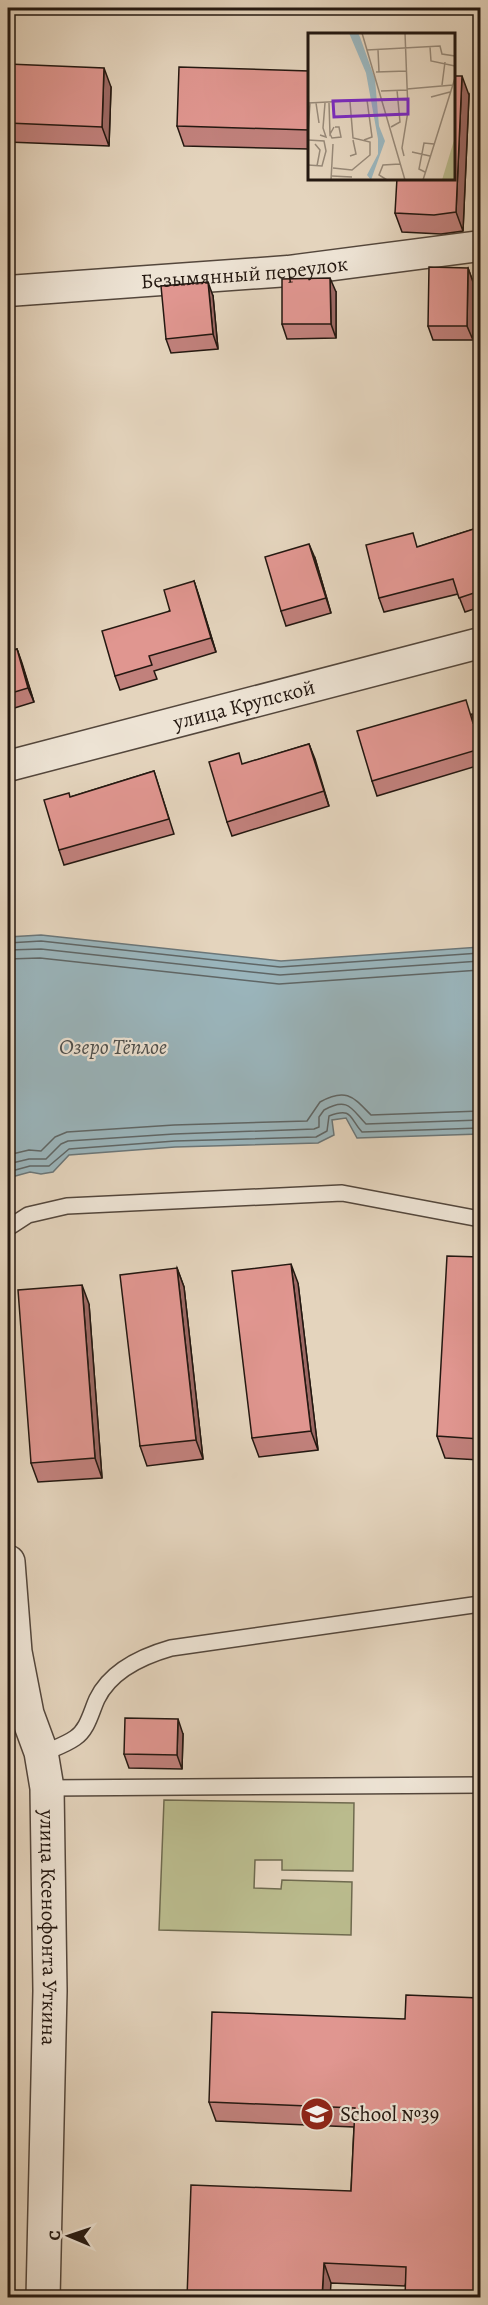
<svg xmlns="http://www.w3.org/2000/svg" width="488" height="2305" font-family="Alegreya,serif">
<style>
.green{fill:#babb8d;stroke:#6f6a4f;stroke-width:1.5}
.water{fill:#9ab5bc;stroke:#6b7678;stroke-width:1.5}
.lines{fill:none;stroke-linecap:round;stroke-linejoin:round}
.shore{stroke:#5f6666;stroke-width:1.5}
.service-casing{stroke:#54473c;stroke-width:18}
.minor-casing{stroke:#54473c;stroke-width:33}
.tertiary-casing{stroke:#54473c;stroke-width:36}
.service{stroke:#ede3d4;stroke-width:15}
.minor{stroke:#ede3d4;stroke-width:30}
.tertiary{stroke:#ede3d4;stroke-width:33}
.wall{fill:#c1817c;stroke:#241811;stroke-width:1.5}
.shaded-wall{fill:#9d6965;stroke:#241811;stroke-width:1.5}
.building{fill:#e09690;stroke:#241811;stroke-width:1.5}
.labels{text-anchor:middle;dominant-baseline:central;stroke-width:4.5;stroke-linejoin:round;paint-order:stroke}
.street-label{font-size:21px;fill:#241811;stroke:#ede3d4}
.poi-label{font-size:21px;fill:#241811;stroke:#ede3d4;text-anchor:start}
.water-label{font-size:22px;font-style:italic;fill:#4d4f4d;stroke:#ede3d4}
.inset-road{fill:none;stroke:#978978;stroke-width:1.5}
.view{fill:#7b2cbf;fill-opacity:0.15;stroke:#7b2cbf;stroke-width:3}
.inset-edge{fill:none;stroke:#241811;stroke-width:3}
</style>
<rect width="100%" height="100%" fill="#e4d4bd"/>
<filter id="stains"><feTurbulence type="fractalNoise" baseFrequency=".00333" numOctaves="4"/><feColorMatrix values="0 0 0 0 .2 0 0 0 0 .09 0 0 0 0 .02 0 0 0 .5 -.17"/></filter>
<radialGradient id="worn" r=".72"><stop offset=".6" stop-color="#630" stop-opacity="0"/><stop offset="1" stop-color="#630" stop-opacity=".3"/></radialGradient>
<polygon class="green" points="164,1800 354,1803 353,1871 282,1870 282,1860 255,1860 254,1888 281,1889 282,1880 352,1882 351,1935 159,1930"/>
<polygon class="water" points="41,935 281,961 480,947 480,1134 357,1138 346,1118 332,1120 334,1135 318,1143 175,1147 69,1155 53,1172 41,1174 30,1172 8,1178 8,937"/>
<g class="lines">
<g class="shore">
<polyline points="8,943 41,941 280,967 480,953"/>
<polyline points="8,950 41,949 280,975 480,961"/>
<polyline points="8,959 40,958 279,984 480,970"/>
<path d="M8,1155L29,1150L41,1151L55,1137L67,1132L174,1125L307,1121L320,1102C347,1087 354,1098 371,1115L480,1111"/>
<path d="M8,1164L29,1159H46L61,1144L68,1141L174,1134L314,1129L319,1127V1117L324,1110C349,1096 352,1110 366,1124L480,1120"/>
<path d="M8,1172L30,1166H49L69,1149L175,1141L316,1137L327,1131L329,1116C353,1107 349,1118 362,1132L480,1128"/>
</g>
<g class="service-casing">
<g id="service">
<polyline points="8,1228 28,1215 67,1206 342,1193 480,1219"/>
<path d="M42,1754C52,1749 65,1745 75,1738C88,1729 91,1712 97,1699C111,1670 143,1656 171,1648L480,1604"/>
<polyline points="47,1788 480,1785"/>
</g>
</g>
<g class="minor-casing">
<g id="minor">
<path id="s1" d="M8,291L288,271L480,246"/>
<path id="s2" d="M8,766L480,643"/>
</g>
</g>
<g class="tertiary-casing">
<g id="tertiary">
<path id="s3" d="M8,1562L15,1652L27,1714L41,1752L47,1788L50,1991L43,2298"/>
</g>
</g>
<use href="#service" class="service"/>
<use href="#minor" class="minor"/>
<use href="#tertiary" class="tertiary"/>
</g>
<g class="wall">
<polygon points="8,64 111,87 109,146 8,142"/>
<polygon points="309,71 309,149 184,146 177,126"/>
<polygon points="469,95 463,231 441,234 402,232 395,213"/>
<polygon points="468,268 473,282 473,340 433,340 428,326"/>
<polygon points="336,292 336,338 287,339 282,324"/>
<polygon points="213,296 218,349 171,353 166,339"/>
<polygon points="480,527 480,607 465,612 458,594 384,612 379,598 418,547"/>
<polygon points="315,558 331,613 286,626 281,611"/>
<polygon points="194,581 216,652 154,671 157,679 120,690 115,676"/>
<polygon points="17,649 34,702 8,710 8,652"/>
<polygon points="472,714 474,722 480,720 480,765 377,796 372,781"/>
<polygon points="309,744 329,806 232,836 227,822 243,764"/>
<polygon points="154,771 174,834 64,865 59,850 70,797"/>
<polygon points="8,842 12,855 8,857"/>
<polygon points="480,1257 480,1460 445,1458 437,1436"/>
<polygon points="177,1268 184,1287 203,1459 147,1466 140,1446"/>
<polygon points="298,1283 318,1450 259,1457 252,1438"/>
<polygon points="89,1304 102,1478 38,1482 31,1463"/>
<polygon points="183,1734 182,1769 129,1768 124,1754"/>
<polygon points="480,1998 405,2286 331,2283 187,2298 351,2191 354,2127 216,2121 209,2102 405,2019"/>
</g>
<g class="shaded-wall">
<polygon points="104,68 111,87 109,146 102,127"/>
<polygon points="462,76 469,95 463,231 456,212"/>
<polygon points="468,268 473,282 473,340 467,326"/>
<polygon points="330,278 336,292 336,338 331,324"/>
<polygon points="208,282 213,296 218,349 213,334"/>
<polygon points="309,544 315,558 331,613 326,598"/>
<polygon points="194,581 199,596 216,652 211,638"/>
<polygon points="17,649 22,663 34,702 28,688"/>
<polygon points="309,744 315,759 329,806 324,791"/>
<polygon points="291,1264 298,1283 318,1450 311,1431"/>
<polygon points="177,1268 184,1287 203,1459 196,1440"/>
<polygon points="82,1285 89,1304 102,1478 95,1458"/>
<polygon points="178,1719 183,1734 182,1769 177,1755"/>
<polygon points="324,2263 331,2283 330,2298 322,2298"/>
</g>
<g class="building">
<polygon points="8,64 104,68 102,127 8,123"/>
<polygon points="179,67 309,71 309,130 177,126"/>
<polygon points="453,76 462,76 456,212 434,215 395,213 397,178 453,178"/>
<polygon points="429,267 468,268 467,326 428,326"/>
<polygon points="330,278 331,324 282,324 282,279"/>
<polygon points="208,282 213,334 166,339 161,286"/>
<polygon points="480,527 480,591 459,598 453,579 379,598 366,545 413,533 417,547"/>
<polygon points="309,544 326,598 281,611 265,557"/>
<polygon points="194,581 211,638 149,656 152,665 115,676 102,631 170,611 164,590"/>
<polygon points="17,649 28,688 8,694 8,652"/>
<polygon points="466,700 473,723 480,720 480,749 372,781 357,731"/>
<polygon points="309,744 324,791 227,822 209,762 239,753 242,764"/>
<polygon points="154,771 169,819 59,850 44,800 69,793 70,797"/>
<polygon points="447,1256 480,1257 480,1439 437,1436"/>
<polygon points="291,1264 311,1431 252,1438 232,1271"/>
<polygon points="177,1268 196,1440 140,1446 120,1275"/>
<polygon points="82,1285 95,1458 31,1463 18,1290"/>
<polygon points="125,1718 178,1719 177,1755 124,1754"/>
<polygon points="406,1995 480,1998 480,2298 405,2298 406,2267 324,2263 322,2298 187,2298 191,2185 351,2191 355,2108 209,2102 212,2012 405,2019"/>
</g>
<defs>
<g id="school-disc" transform="scale(1.725)"><circle r="9.5" fill="#8f2418" stroke="#ede3d4"/><path d="M0-5L7-2L0 1L-7-2ZM-4 1L0 2.5L4 1V4Q0 6-4 4Z" fill="#fff"/></g>
</defs>
<g fill-rule="evenodd">
<use href="#school-disc" x="317" y="2114"/>
</g>
<g class="labels">
<g class="street-label">
<text stroke="none"><textPath href="#s1" startOffset="237">Безымянный переулок</textPath></text>
<text stroke="none"><textPath href="#s2" startOffset="244">улица Крупской</textPath></text>
<text stroke="none"><textPath href="#s3" startOffset="370">улица Ксенофонта Уткина</textPath></text>
</g>
<g class="poi-label">
<text x="340" y="2114">School №39</text>
</g>
<g class="water-label">
<text x="113" y="1047">Озеро Тёплое</text>
</g>
</g>
<g transform="translate(308 33)">
<rect width="147" height="147" fill="#e4d4bd"/>
<path d="M147,104V147H134Z" fill="#babb8d"/>
<path d="M41,0H50L52,4L67,46L71,93L77,108L63,147L59,142L70,121V106L58,40Z" fill="#9ab5bc"/>
<path class="inset-road" d="M54,0L97,147M122,14L123,28L147,33M59,17L132,13L134,21L147,23M70,17L71,39M68,39L99,38M134,52L137,29M99,56L145,52M73,58L99,57M123,64L142,59M0,70L59,67L64,104L56,107M8,70L11,90M21,70L22,101L26,94M83,94L92,89L89,57M0,101L2,70M22,101L24,105L33,104L31,94H27M12,102L18,104L15,95L17,70M0,107L16,108L18,118L14,133L0,132M7,111L12,117L9,133M104,119L122,123M42,123L48,121L45,107M96,123L94,115L100,78L97,0M25,135L44,137L62,122V109L45,105L42,69M117,139L111,136L116,110L126,111M24,143L44,144M23,147L25,111M79,147L71,142L75,132L92,131M115,147L147,45"/>
<path class="view" d="M100,66V81L26,84L25,68Z"/>
<rect width="147" height="147" class="inset-edge"/>
</g>
<rect width="488" height="2305" fill="none" stroke="#e4d4bd" stroke-width="30"/>
<rect x="9" y="9" width="470" height="2287" fill="none" stroke="#241811" stroke-width="3"/>
<rect x="15" y="15" width="458" height="2275" fill="none" stroke="#241811" stroke-width="1.5"/>
<g transform="translate(69 2236) rotate(272)" stroke="#ede3d4" stroke-width="4.5" paint-order="stroke">
<path d="M0-4.5L10 22L0 15L-10 22Z" fill="#241811"/>
<text y="-9" font-size="16" font-weight="bold" text-anchor="middle" fill="#241811">С</text>
</g>
<rect width="100%" height="100%" filter="url(#stains)"/>
<rect width="100%" height="100%" fill="url(#worn)"/>
</svg>
